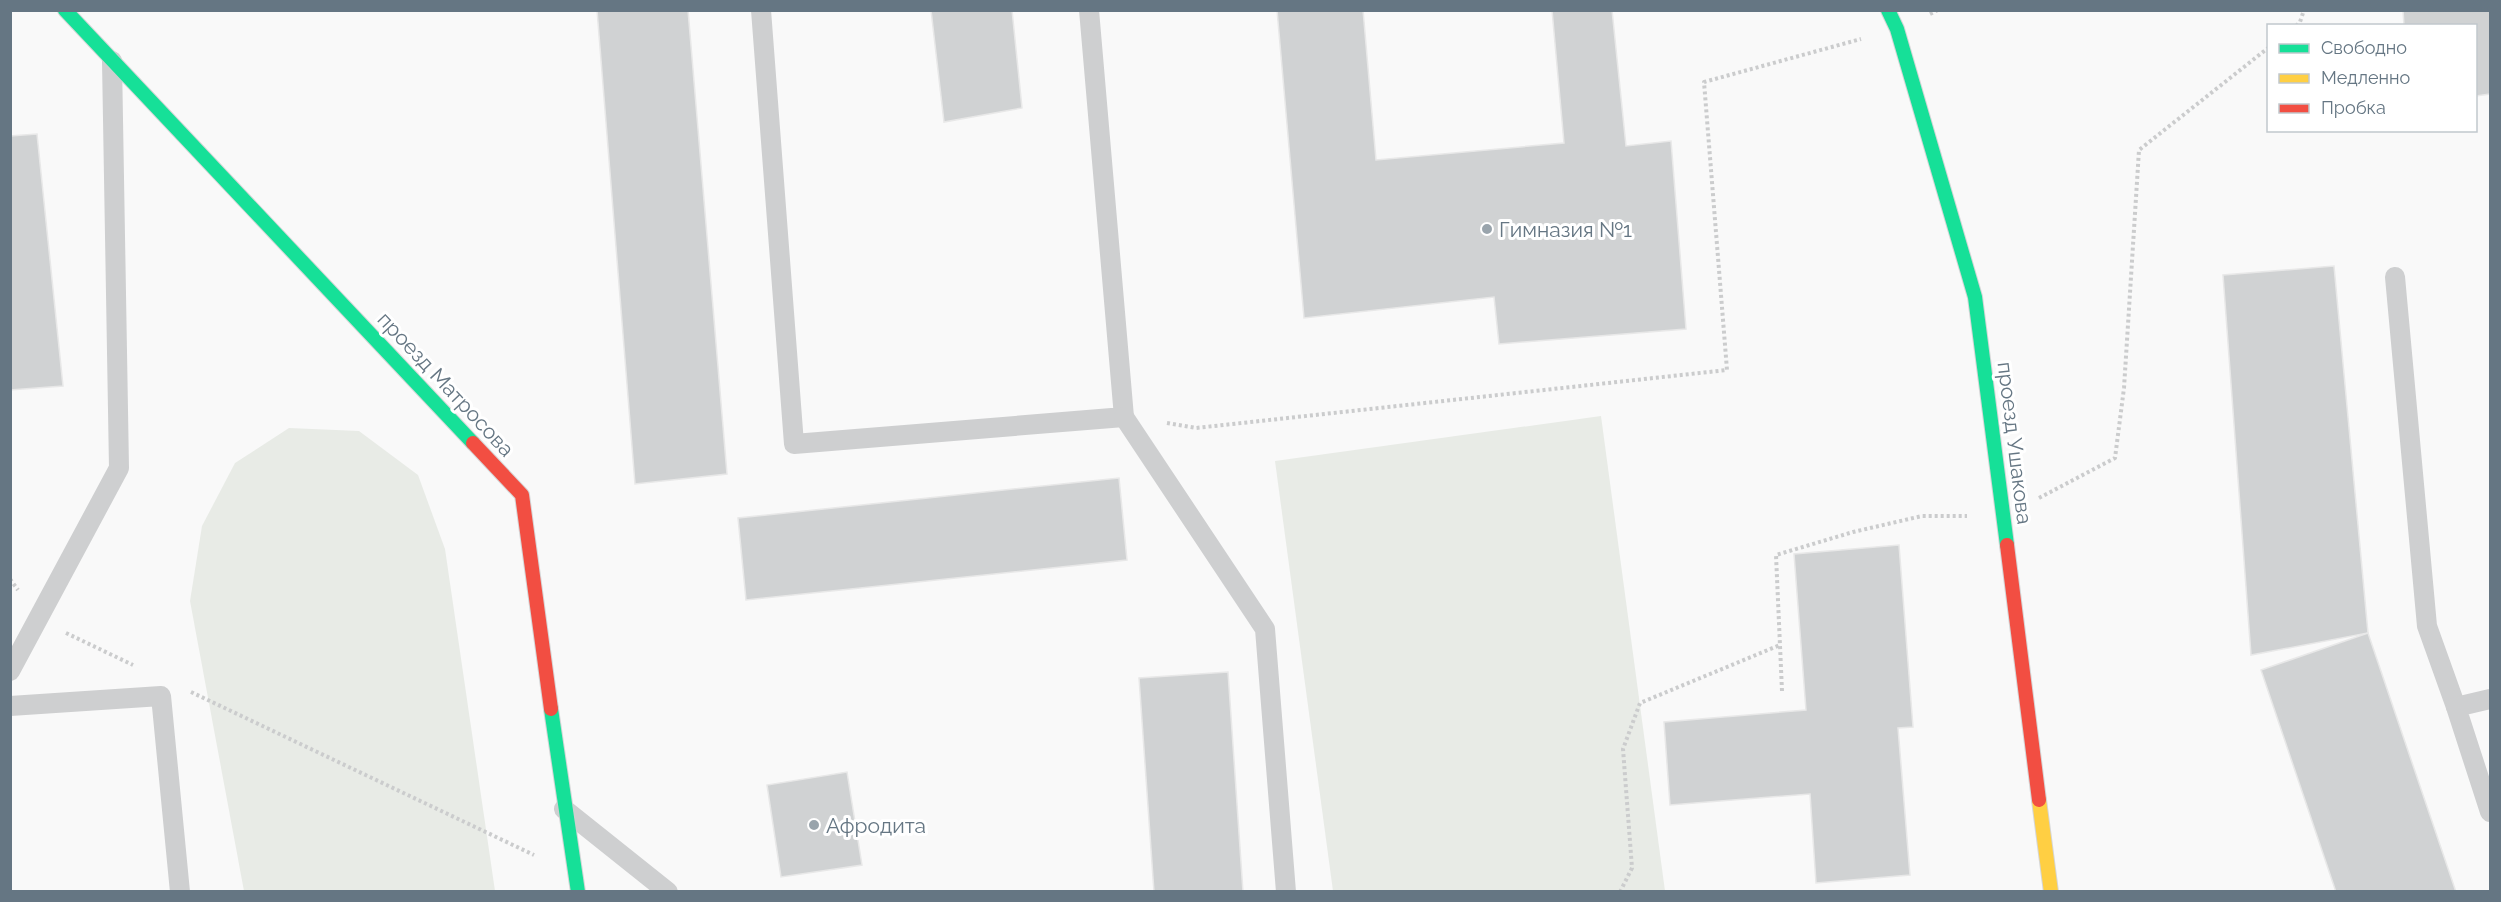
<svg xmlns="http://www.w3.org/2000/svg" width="2501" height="902" font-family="Raleway,sans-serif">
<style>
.green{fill:#e8ebe6}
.building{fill:#d0d2d3;stroke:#e8e8e8;stroke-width:1.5}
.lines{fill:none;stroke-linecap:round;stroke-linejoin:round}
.fast-casing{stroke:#d5d6d7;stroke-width:16}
.slow-casing{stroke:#d5d6d7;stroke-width:16}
.jam-casing{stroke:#d5d6d7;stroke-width:16}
.path{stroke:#cbcccd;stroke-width:4;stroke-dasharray:3 3;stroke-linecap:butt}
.lane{stroke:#cecfd0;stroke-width:20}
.fast{stroke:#16e098;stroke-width:14}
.slow{stroke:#ffcf43;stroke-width:14}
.jam{stroke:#f24e42;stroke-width:14}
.poi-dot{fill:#99a4ac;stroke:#fff;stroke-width:2}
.labels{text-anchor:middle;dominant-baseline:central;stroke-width:6;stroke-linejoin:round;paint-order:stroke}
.poi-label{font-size:21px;fill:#657683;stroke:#fff;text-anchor:start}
.street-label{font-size:21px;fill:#657683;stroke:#fff}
</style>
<rect width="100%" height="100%" fill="#f9f9f9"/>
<g class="green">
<polygon points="1601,416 1665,891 1333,891 1275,461"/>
<polygon points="289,428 359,431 418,475 445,549 495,891 244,891 190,601 202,526 235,463"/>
</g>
<g class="building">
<polygon points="597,10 688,10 727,474 635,484"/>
<polygon points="931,10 1012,10 1022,108 944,122"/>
<polygon points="1277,10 1363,10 1376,160 1564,143 1552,10 1612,10 1626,146 1671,141 1686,329 1499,344 1494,297 1304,318"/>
<polygon points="2490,10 2490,94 2476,96 2476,26 2404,26 2403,10"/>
<polygon points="37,134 63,386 10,390 10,136"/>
<polygon points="2334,266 2368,633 2251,655 2223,275"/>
<polygon points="1119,478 1127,560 746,600 738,518"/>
<polygon points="1899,545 1913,727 1898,728 1910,875 1816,883 1810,794 1670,805 1664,722 1806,710 1794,554"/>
<polygon points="2368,633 2456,892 2336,892 2261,670"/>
<polygon points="1228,672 1243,892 1154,892 1139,678"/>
<polygon points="847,772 862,865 781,877 767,785"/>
</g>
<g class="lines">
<g class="fast-casing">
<g id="fast">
<polyline points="65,10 473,443"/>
<polyline points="1888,10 1897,29 1975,297 2007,545"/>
<polyline points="551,709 578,892"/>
</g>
</g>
<g class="slow-casing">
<polyline id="slow" points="2039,800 2051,892"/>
</g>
<g class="jam-casing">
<g id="jam">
<polyline points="473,443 522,495 551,709"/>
<polyline points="2007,545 2039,800"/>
</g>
</g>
<g class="path">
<polyline points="1930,14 1938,10"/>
<polyline points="2296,26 2300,22 2304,10"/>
<polyline points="1167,423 1196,428 1727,370 1704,82 1861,39"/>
<polyline points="2039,498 2115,458 2124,388 2139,150 2268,48"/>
<polyline points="10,579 18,590"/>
<polyline points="66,633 133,665"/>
<polyline points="1782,691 1776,555 1853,532 1922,516 1967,516"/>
<polyline points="191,692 534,855"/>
<polyline points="1620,892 1632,868 1623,749 1640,703 1780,645"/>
</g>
<g class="lane">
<polyline points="761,10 794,444 1124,417 1089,10"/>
<polyline points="2395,277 2427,626 2456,707"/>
<polyline points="1124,417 1265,629 1286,892"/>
<polyline points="10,671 119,468 112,61"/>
<polyline points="2490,699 2456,707 2490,812"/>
<polyline points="10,706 161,696 180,892"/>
<polyline points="564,809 668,892"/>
</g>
<use href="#fast" class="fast"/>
<use href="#slow" class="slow"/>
<use href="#jam" class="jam"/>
</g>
<g class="poi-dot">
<circle cx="1487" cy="229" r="6"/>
<circle cx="814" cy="825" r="6"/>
</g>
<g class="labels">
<g class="poi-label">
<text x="1499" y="229">Гимназия №1</text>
<text x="826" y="825">Афродита</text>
</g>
<g class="street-label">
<text transform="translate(446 384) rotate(47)">проезд Матросова</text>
<text transform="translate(2015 443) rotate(83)">проезд Ушакова</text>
</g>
</g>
<rect width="2501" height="902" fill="none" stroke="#657683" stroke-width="24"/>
<rect x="2267" y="24" width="210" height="108" fill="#ffffff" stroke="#c1c8cd" stroke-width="1.5"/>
<rect x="2279" y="44" width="30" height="9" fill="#16e098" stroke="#c1c8cd" stroke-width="1.5"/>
<text x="2321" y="54" font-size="18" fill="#657683">Свободно</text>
<rect x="2279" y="74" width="30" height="9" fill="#ffcf43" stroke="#c1c8cd" stroke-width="1.5"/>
<text x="2321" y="84" font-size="18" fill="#657683">Медленно</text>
<rect x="2279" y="104" width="30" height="9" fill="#f24e42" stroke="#c1c8cd" stroke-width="1.5"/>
<text x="2321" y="114" font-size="18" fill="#657683">Пробка</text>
</svg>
